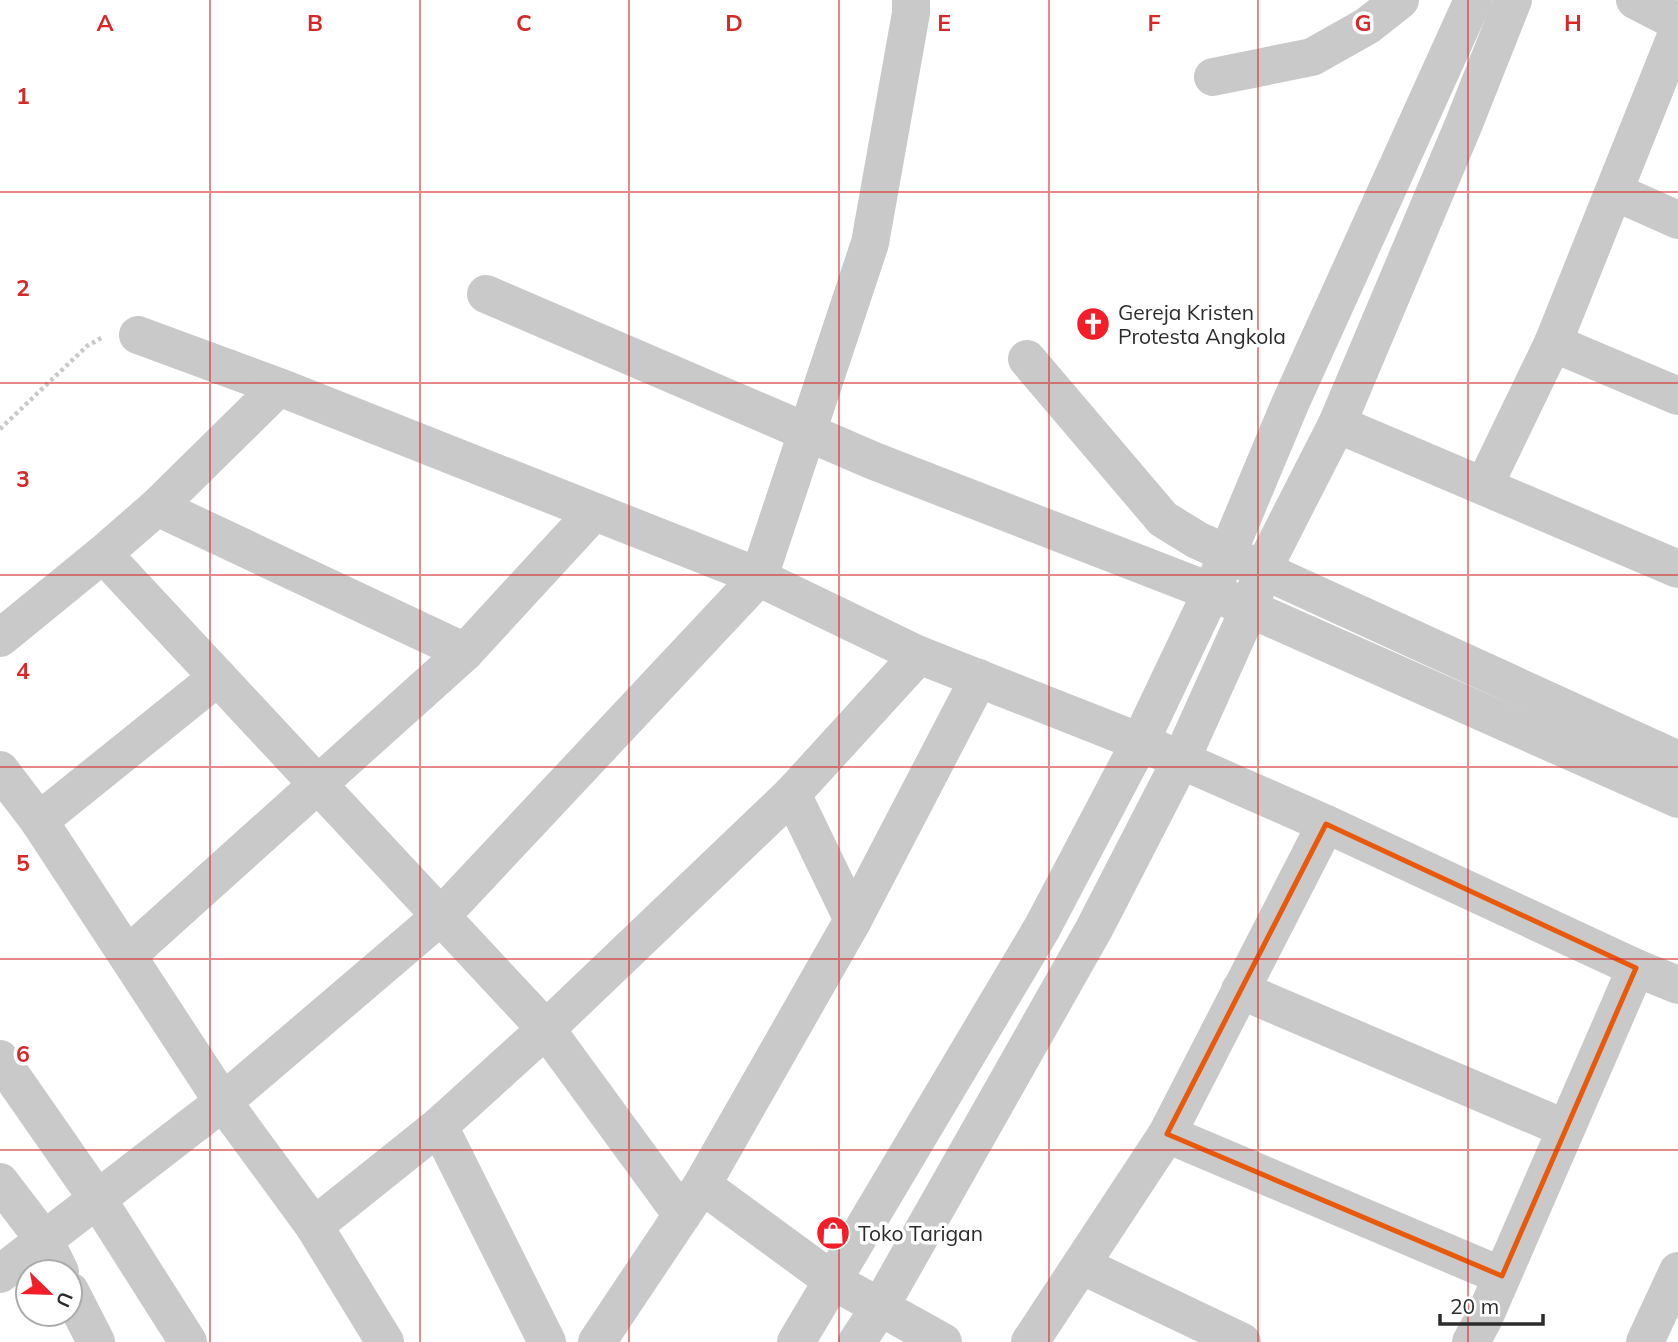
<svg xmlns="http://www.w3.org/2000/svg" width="1678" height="1342" font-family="Mulish,sans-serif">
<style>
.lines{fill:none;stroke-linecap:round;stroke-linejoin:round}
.path{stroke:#c9c9c9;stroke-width:4.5;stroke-dasharray:3.5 3.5;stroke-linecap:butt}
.minor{stroke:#c9c9c9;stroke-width:38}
.marked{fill:none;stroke:#e8590c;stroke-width:5;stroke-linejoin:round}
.grid{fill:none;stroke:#d62828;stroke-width:2;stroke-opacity:0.55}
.labels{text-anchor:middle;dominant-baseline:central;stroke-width:7;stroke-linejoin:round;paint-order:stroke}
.poi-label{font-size:21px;fill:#2c2c2c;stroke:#fff;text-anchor:start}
.grid-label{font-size:23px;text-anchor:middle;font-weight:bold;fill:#d62828;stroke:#fff;stroke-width:7;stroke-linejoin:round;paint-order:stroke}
</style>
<rect width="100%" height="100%" fill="#fff"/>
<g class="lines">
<polyline class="path" points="0,429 87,346 103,337"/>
<g class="minor">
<polyline points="1635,0 1678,22"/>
<polyline points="1213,77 1312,57 1367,26 1400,0"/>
<polyline points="1615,192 1678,220"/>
<polyline points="486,294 874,461 1212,592 1678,799"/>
<polyline points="138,335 279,387 747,572 919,655 1140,742 1326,824 1636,968 1678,985"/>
<polyline points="1553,343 1678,396"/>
<polyline points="1027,359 1163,519 1197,540 1678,760"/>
<polyline points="279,387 157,507 103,554 546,1029 682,1215"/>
<polyline points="1337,424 1678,569"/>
<polyline points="1484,486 1553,343 1678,31"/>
<polyline points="157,507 465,652 594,512"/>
<polyline points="0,638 103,554"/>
<polyline points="0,770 39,821 223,1102 314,1226 439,1126 546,1029 792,794 919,655"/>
<polyline points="792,794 853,920"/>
<polyline points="39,821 218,677"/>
<polyline points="128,955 465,652"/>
<polyline points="1240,990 1564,1128"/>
<polyline points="0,1059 96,1197 188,1342"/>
<polyline points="439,1126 547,1342"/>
<polyline points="1167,1134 1502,1276"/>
<polyline points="0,1182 45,1241 60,1272"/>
<polyline points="702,1185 833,1281 943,1342"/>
<polyline points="314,1226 385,1342"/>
<polyline points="1081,1265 1242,1342"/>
<polyline points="0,1274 223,1102 441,916 759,577 870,243 911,13 911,0"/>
<polyline points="70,1291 96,1342"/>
<polyline points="597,1342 702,1185 853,920 979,678"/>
<polyline points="796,1342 1042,928 1140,742 1211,593 1290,404 1473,0"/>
<polyline points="857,1342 880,1307 1094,929 1181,760 1249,609 1263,569 1337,424 1463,126 1513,0"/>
<polyline points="1030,1342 1167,1134 1326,824"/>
<polyline points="1471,1342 1484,1318 1636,968"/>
<polyline points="1645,1342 1678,1271"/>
</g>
</g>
<path class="marked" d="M1326,824L1636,968L1502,1276L1167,1134Z"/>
<path class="grid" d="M210,0V1342M420,0V1342M629,0V1342M839,0V1342M1049,0V1342M1258,0V1342M1468,0V1342M0,192H1678M0,383H1678M0,575H1678M0,767H1678M0,959H1678M0,1150H1678"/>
<defs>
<g id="church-disc" transform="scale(1.75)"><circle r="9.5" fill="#f31e28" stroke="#fff"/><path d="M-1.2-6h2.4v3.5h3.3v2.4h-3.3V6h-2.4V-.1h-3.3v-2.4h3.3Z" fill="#fff"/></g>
<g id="shop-disc" transform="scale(1.75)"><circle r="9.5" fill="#f31e28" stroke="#fff"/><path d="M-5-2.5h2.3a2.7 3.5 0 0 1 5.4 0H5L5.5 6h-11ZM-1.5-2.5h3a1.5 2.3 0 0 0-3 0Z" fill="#fff"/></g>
</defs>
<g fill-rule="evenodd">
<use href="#church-disc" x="1093" y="324"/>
<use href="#shop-disc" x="833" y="1233"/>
</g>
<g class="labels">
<g class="poi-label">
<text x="1118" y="312">Gereja Kristen<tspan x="1118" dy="24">Protesta Angkola</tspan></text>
<text x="858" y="1233">Toko Tarigan</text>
</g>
</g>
<g class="grid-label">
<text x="105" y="31">A</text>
<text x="315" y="31">B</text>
<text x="524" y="31">C</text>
<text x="734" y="31">D</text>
<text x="944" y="31">E</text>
<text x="1154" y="31">F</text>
<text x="1363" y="31">G</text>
<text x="1573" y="31">H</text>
<text x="23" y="104">1</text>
<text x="23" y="296">2</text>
<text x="23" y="487">3</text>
<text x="23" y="679">4</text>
<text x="23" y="871">5</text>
<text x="23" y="1062">6</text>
</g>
<g transform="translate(49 1293) rotate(113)"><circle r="33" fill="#ffffff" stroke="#ababab" stroke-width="2"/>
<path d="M0-5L12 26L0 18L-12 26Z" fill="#f31e28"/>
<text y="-10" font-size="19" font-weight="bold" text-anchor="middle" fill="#2c2c2c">U</text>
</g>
<path d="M1440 1314v10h103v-10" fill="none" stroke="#2c2c2c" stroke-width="3.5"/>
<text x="1450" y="1314" font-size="21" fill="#2c2c2c" stroke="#ffffff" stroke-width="5" paint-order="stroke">20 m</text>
</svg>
